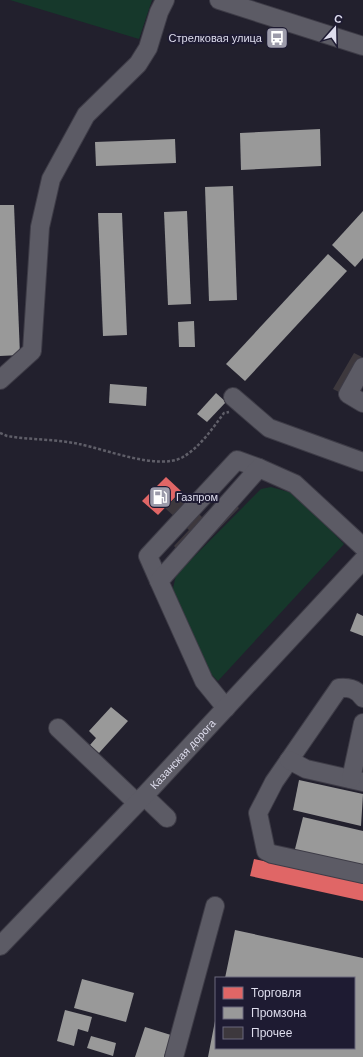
<svg xmlns="http://www.w3.org/2000/svg" width="363" height="1057" font-family="Helvetica,sans-serif">
<style>
.green{fill:#16382b}
.shops{fill:#e06666}
.industry{fill:#999}
.building{fill:#3d383d}
.lines{fill:none;stroke-linecap:round;stroke-linejoin:round}
.minor-casing{stroke:#3e3c47;stroke-width:20}
.path{stroke:#5f5e68;stroke-width:2.5;stroke-dasharray:3 2;stroke-linecap:butt}
.minor{stroke:#5c5b65;stroke-width:18}
.labels{text-anchor:middle;dominant-baseline:central;stroke-width:4;stroke-linejoin:round;paint-order:stroke}
.poi-label{font-size:11px;fill:#dedded;stroke:#1e1b32;text-anchor:end}
.street-label{font-size:11px;fill:#dedded;stroke:#1e1b32}
</style>
<rect width="100%" height="100%" fill="#22202d"/>
<g class="green">
<polygon points="10,0 152,0 139,39"/>
<polygon points="271,487 296,494 344,544 218,681 211,674 172,593 176,575 251,499 261,489"/>
</g>
<g class="shops">
<polygon points="166,477 181,491 158,515 142,501"/>
<polygon points="254,859 363,882 363,901 250,876"/>
</g>
<g class="industry">
<polygon points="320,129 321,166 241,170 240,133"/>
<polygon points="175,139 176,163 96,166 95,142"/>
<polygon points="233,186 237,300 209,301 205,187"/>
<polygon points="0,205 14,205 20,355 0,356"/>
<polygon points="187,211 191,304 168,305 164,212"/>
<polygon points="363,211 363,258 355,267 332,245"/>
<polygon points="98,213 122,213 127,335 103,336"/>
<polygon points="328,254 347,271 245,381 226,364"/>
<polygon points="194,321 195,347 179,347 178,322"/>
<polygon points="110,384 147,387 146,406 109,403"/>
<polygon points="216,393 226,402 207,422 197,414"/>
<polygon points="357,613 363,616 363,636 350,631"/>
<polygon points="111,707 128,721 99,753 90,745 96,738 89,731"/>
<polygon points="299,780 363,794 361,826 293,810"/>
<polygon points="303,817 363,831 363,868 294,853"/>
<polygon points="235,930 363,958 363,1057 208,1057 215,1021 216,1048 354,1048 354,978 225,978"/>
<polygon points="82,979 134,993 126,1022 74,1008"/>
<polygon points="65,1010 92,1017 88,1032 78,1029 74,1046 57,1041"/>
<polygon points="145,1027 171,1035 164,1057 135,1057"/>
<polygon points="91,1036 116,1043 113,1056 87,1048"/>
</g>
<g class="building">
<polygon points="354,353 362,357 341,393 333,389"/>
<polygon points="179,494 202,517 224,494 239,508 188,561 174,546 189,530 165,508"/>
</g>
<g class="lines">
<g class="minor-casing">
<g id="minor">
<polyline points="219,0 363,46"/>
<polyline points="363,367 348,394 363,403"/>
<polyline points="0,380 32,351 40,227 51,179 86,115 138,64 148,48 159,12 165,0"/>
<polyline points="233,397 269,428 363,462"/>
<polyline points="159,581 148,556 237,460 259,468"/>
<path d="M363,698C357,689 349,687 339,688L274,782L258,813L266,851L272,854L363,874"/>
<polyline points="226,708 204,681 159,581 259,468 295,484 363,547"/>
<polyline points="58,728 137,803"/>
<polyline points="289,760 306,769 363,782"/>
<polyline points="351,779 363,723"/>
<polyline points="144,796 167,818"/>
<path id="s1" d="M0,946L144,796L363,560"/>
<polyline points="174,1057 215,906"/>
</g>
</g>
<path class="path" d="M0,433L7,436C30,440 56,439 79,444C105,449 159,471 183,457C200,447 212,429 224,413L229,412"/>
<use href="#minor" class="minor"/>
</g>
<defs>
<g id="bus-square" transform="scale(1.15)"><rect x="-9" y="-9" width="18" height="18" rx="4" fill="#9c9baa" stroke="#1e1b32"/><path d="M-5-6H5V4H4V6H2V4H-2V6H-4V4H-5ZM-3.5-4V0h7V-4ZM-3.5 1.2v1.5H-2V1.2ZM2 1.2v1.5H3.5V1.2Z" fill="#fff"/></g>
<g id="fuel-square" transform="scale(1.15)"><rect x="-9" y="-9" width="18" height="18" rx="4" fill="#9c9baa" stroke="#1e1b32"/><path d="M-5.5-6h7V0h2V4h1.3V-2.5L3-4.5l.8-.8L6-3V5H2.5V1h-1V6h-7ZM-4.2-4.7v3.2H.2V-4.7Z" fill="#fff"/></g>
</defs>
<g fill-rule="evenodd">
<use href="#bus-square" x="277" y="38"/>
<use href="#fuel-square" x="160" y="497"/>
</g>
<g class="labels">
<g class="poi-label">
<text x="262" y="38">Стрелковая улица</text>
<text x="176" y="497" text-anchor="start">Газпром</text>
</g>
<g class="street-label">
<text stroke="none"><textPath href="#s1" startOffset="265">Казанская дорога</textPath></text>
</g>
</g>
<rect x="215" y="977" width="140" height="72" fill="#1e1b32" stroke="#6b697d"/>
<rect x="223" y="987" width="20" height="12" fill="#e06666" stroke="#6b697d"/>
<text x="251" y="997" font-size="12" fill="#dedded">Торговля</text>
<rect x="223" y="1007" width="20" height="12" fill="#999999" stroke="#6b697d"/>
<text x="251" y="1017" font-size="12" fill="#dedded">Промзона</text>
<rect x="223" y="1027" width="20" height="12" fill="#3d383d" stroke="#6b697d"/>
<text x="251" y="1037" font-size="12" fill="#dedded">Прочее</text>
<g transform="translate(335 28) rotate(20)" stroke="#1e1b32" stroke-width="3" paint-order="stroke">
<path d="M0-3L7 15L0 10L-7 15Z" fill="#dedded"/>
<text y="-6" font-size="11" font-weight="bold" text-anchor="middle" fill="#dedded">С</text>
</g>
</svg>
